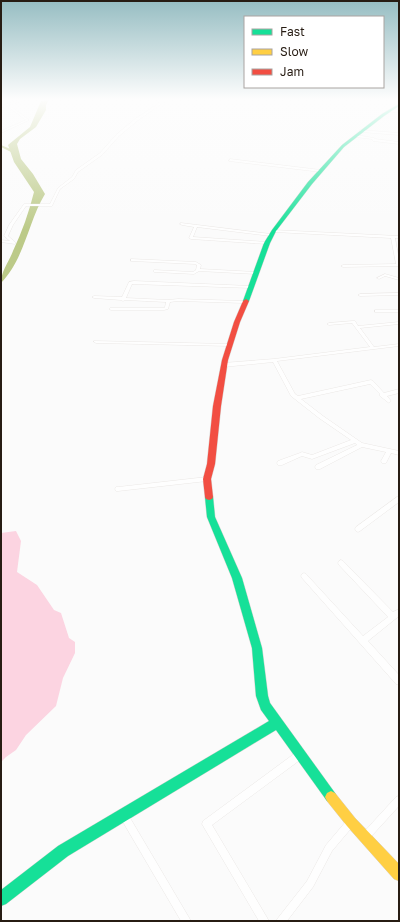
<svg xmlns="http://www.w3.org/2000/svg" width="400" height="922" font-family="'Golos Text',sans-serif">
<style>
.green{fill:#fcd4e1}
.water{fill:#bcca88}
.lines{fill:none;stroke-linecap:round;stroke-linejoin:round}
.canal{fill:#bcca88;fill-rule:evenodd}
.street-casing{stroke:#dad4d1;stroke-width:0.5}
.fast-casing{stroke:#dad4d1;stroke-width:1}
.slow-casing{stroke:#dad4d1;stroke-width:1}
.jam-casing{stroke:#dad4d1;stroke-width:1}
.street{fill:#fefefe;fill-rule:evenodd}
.fast{fill:#16e098;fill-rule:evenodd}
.slow{fill:#ffcf43;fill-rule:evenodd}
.jam{fill:#f24e42;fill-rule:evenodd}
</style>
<rect width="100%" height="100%" fill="#fbfbfb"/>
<polygon class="green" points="16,531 21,541 17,572 37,585 54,610 61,613 69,638 75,642 75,653 63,678 56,706 26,735 16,750 6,757 1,762 1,533"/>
<path class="water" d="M49,100L46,105V110L36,127L20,139L17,144L21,159L33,174L45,194C28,222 25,258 1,283C1,271 9,262 13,251C22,232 29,212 34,192L14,162L8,145L30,127L41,101Z"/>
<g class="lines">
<polygon class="canal" points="1,145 15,151 15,152 13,153 1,147"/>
<g class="street-casing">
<g id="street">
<polygon points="20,100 25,100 9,105 29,120 1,133 1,131 26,120 7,106 1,108 1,106"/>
<polygon points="164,100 167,100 137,121 119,136 102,155 78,172 74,179 60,189 52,206 26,206 13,225 8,236 15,242 15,244 1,242 1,240 10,241 4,236 9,225 24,204 50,204 58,188 72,177 76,170 100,153 117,134 135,119"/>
<polygon points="391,110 399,110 399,112 390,112"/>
<polygon points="360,130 399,133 399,135 361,132"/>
<polygon points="356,135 374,138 375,139 399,142 399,144 373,141 372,139 355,137"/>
<polygon points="230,159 321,170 322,171 321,172 229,161"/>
<polygon points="181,223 271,234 273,235 271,236 197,227 193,237 267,242 269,243 267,244 191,239 189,238 194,227 182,225 180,224"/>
<polygon points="273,230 399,236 399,238 395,238 399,260 399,266 343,267 341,266 343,265 396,264 391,238 274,232 273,232"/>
<polygon points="131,259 196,262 201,265 200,269 256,272 258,273 256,274 199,271 194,274 155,272 154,272 154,270 193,272 196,270 197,265 195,264 132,261 131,261"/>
<polygon points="385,274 399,278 399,280 385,276 379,279 377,278"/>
<polygon points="134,281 251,286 253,287 251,288 132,284 126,298 168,300 178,299 244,301 246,302 244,303 178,301 170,302 168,309 164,310 111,310 109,309 110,308 164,308 165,307 166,302 125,300 123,301 121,300 94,298 92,297 94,296 122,297 129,282"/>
<polygon points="399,293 399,295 360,296 358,295 360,294"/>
<rect x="375" y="310" width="24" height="2"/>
<polygon points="353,321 355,321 358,326 399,322 399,324 360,328 374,347 399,344 399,346 277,361 295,394 298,396 371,380 373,381 384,393 399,389 399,393 387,396 391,401 389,403 380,396 380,394 370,384 301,399 323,416 362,443 399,451 399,455 391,453 386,463 382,463 381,461 386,452 362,447 320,469 316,469 315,467 316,465 357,445 355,443 312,459 302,456 282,465 278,465 277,463 278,461 300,453 302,452 312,455 351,440 319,418 291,396 273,362 223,367 221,365 223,363 274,359 370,347 352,323 329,325 327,324 329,323"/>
<polygon points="94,341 230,344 232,345 230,346 96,343 94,342"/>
<polygon points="207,477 209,477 210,479 209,481 207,481 118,491 116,491 115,489 116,487 118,487"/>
<polygon points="397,497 399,497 399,502 360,531 358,532 356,531 355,529 356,527"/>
<polygon points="341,560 343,561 393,612 399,609 399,616 368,641 399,675 399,685 396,684 302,578 301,576 302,574 304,573 306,574 363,636 388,617 339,565 338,563 339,561"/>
<polygon points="301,750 304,751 305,754 304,757 212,825 269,921 259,921 202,824 203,821 298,751"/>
<polygon points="399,796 399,806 368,840 365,841 362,840 361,837 362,834 396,797"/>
<polygon points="123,810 126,811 191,921 181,921 120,817 119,814 120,811"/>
<polygon points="351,818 354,819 355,822 354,825 332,851 313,887 287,921 276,921 278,918 307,881 326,845 348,819"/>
</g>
</g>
<g class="fast-casing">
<g id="fast">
<polygon points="399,104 399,106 384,116 344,147 312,184 276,231 270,243 249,301 248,302 244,302 243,301 264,243 272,230 308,182 342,145 382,114"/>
<polygon points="209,494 212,495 213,497 215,517 242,578 262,648 268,696 270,703 335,793 337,797 335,801 331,803 327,801 276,730 68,856 6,904 1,906 1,890 58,846 269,721 261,710 256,696 252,648 232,578 207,517 205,497 206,495"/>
</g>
</g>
<g class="slow-casing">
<polygon id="slow" points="331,791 335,793 355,818 399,864 399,881 394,879 347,826 327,801 325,797 327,793"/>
</g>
<g class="jam-casing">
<polygon id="jam" points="246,299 249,301 240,322 228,360 221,406 215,464 211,479 213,497 212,499 209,500 206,499 205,497 203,479 207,464 213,406 222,360 234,322 243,301"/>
</g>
<use href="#street" class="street"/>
<use href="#fast" class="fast"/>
<use href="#slow" class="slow"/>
<use href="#jam" class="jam"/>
</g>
<linearGradient id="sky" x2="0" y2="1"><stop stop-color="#96bdc2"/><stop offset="0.43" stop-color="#fdfdfd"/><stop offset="1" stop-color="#fdfdfd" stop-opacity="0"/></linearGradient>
<rect width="400" height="230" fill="url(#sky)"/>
<rect width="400" height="922" fill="none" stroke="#271c13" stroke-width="4"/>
<rect x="244" y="16" width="140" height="72" fill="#ffffff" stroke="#a9a4a1"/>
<rect x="252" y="29" width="20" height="6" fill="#16e098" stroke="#a9a4a1"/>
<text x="280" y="36" font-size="12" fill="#271c13">Fast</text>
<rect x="252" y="49" width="20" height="6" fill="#ffcf43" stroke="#a9a4a1"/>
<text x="280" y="56" font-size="12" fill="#271c13">Slow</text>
<rect x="252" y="69" width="20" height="6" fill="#f24e42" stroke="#a9a4a1"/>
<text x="280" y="76" font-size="12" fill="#271c13">Jam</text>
</svg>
